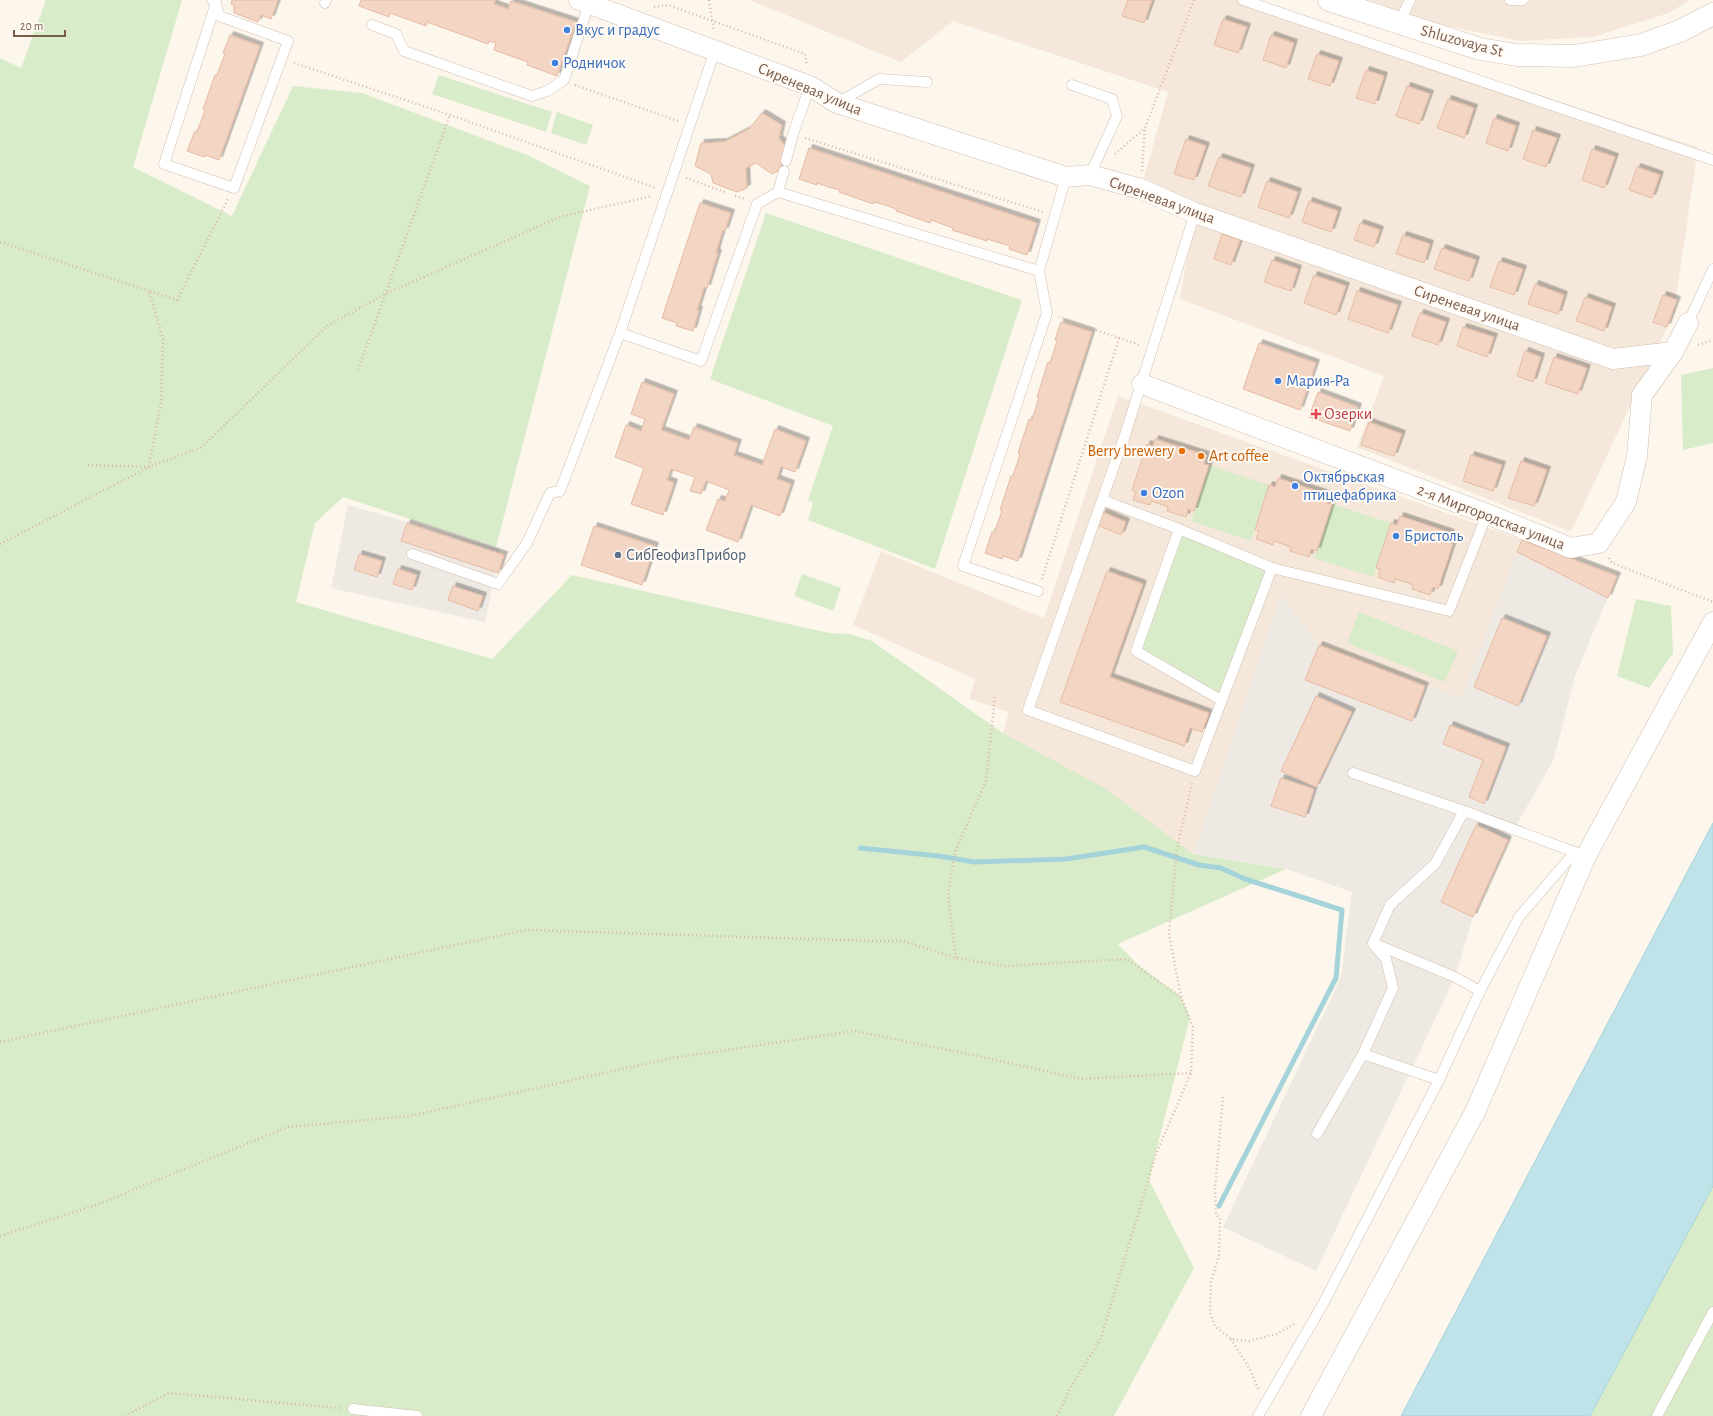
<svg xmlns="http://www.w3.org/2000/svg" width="1713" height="1416" font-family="'Alegreya Sans',sans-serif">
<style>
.residential{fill:#f5e8da}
.industrial{fill:#efe9e4}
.green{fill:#d8ecc9}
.water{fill:#bfe3e8;stroke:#a5d3da}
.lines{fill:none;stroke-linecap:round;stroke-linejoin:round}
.stream{stroke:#a5d3da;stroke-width:5}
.building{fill:#f3d5c3;stroke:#e6bba3;filter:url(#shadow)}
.service-casing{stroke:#d1beb0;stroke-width:11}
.minor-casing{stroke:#d1beb0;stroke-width:21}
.secondary-casing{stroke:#d6c0b0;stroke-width:23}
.path{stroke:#d9b8a5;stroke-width:2.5;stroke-dasharray:1 3;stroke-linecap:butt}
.service{stroke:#fff;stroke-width:10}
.minor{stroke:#fff;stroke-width:20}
.secondary{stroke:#fff;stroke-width:22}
.shop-dot{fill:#3f7fe0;stroke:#fffaf3;stroke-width:1.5}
.health-dot{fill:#e0444e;stroke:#fffaf3;stroke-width:1.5}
.food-dot{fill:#e8710a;stroke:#fffaf3;stroke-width:1.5}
.service-dot{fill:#5c6f8a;stroke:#fffaf3;stroke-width:1.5}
.labels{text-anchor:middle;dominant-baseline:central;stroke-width:4;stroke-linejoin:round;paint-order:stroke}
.shop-label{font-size:16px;fill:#366cbe;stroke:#fffaf3;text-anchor:start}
.street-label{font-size:16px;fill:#7a5c4d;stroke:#fffaf3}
.health-label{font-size:16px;fill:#be3a42;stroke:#fffaf3;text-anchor:start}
.food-label{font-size:16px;fill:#c56008;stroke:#fffaf3;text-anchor:end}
.service-label{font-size:16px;fill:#4e5e75;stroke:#fffaf3;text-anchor:start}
</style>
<defs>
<filter id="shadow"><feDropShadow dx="3.5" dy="-3.5" stdDeviation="0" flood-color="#0004"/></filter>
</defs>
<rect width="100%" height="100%" fill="#fdf6ec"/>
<g class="residential">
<polygon points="749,0 1244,0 1698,147 1674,313 1571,532 1357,447 1384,376 1180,299 1195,213 1141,189 1168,92 953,21 901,62"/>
<polygon points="1368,0 1690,0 1669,13 1593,37 1521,41 1432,23"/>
<polygon points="1118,396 1522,540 1461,698 1319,645 1281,596 1193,854 1003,733 1009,712 969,699 975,679 853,625 881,551 1044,618"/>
</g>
<g class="industrial">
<polygon points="348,505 500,549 485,622 331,588"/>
<polygon points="1522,540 1617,576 1575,676 1554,759 1508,840 1473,917 1455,977 1316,1271 1223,1227 1341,977 1352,892 1286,869 1193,854 1281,595 1319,645 1461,698"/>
</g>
<g class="green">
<polygon points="46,0 182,0 133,167 232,216 293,86 362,93 525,154 590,186 496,547 343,497 315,523 296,602 492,659 572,575 829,633 850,634 872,641 1003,733 1106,789 1193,854 1286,869 1118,944 1137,964 1181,997 1190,1017 1149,1180 1194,1268 1114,1416 0,1416 0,58 21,68"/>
<polygon points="439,75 552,112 546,132 432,94"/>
<polygon points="557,112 593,125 586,145 551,133"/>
<polygon points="766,213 1022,300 935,569 808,520 813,502 808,500 833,426 710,379"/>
<polygon points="1713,368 1713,443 1683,450 1681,375"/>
<polygon points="1209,465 1269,485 1251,541 1191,521"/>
<polygon points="1332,504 1391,523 1373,577 1314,558"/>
<polygon points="1179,529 1272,568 1221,700 1136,651"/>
<polygon points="802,574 841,588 833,611 794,596"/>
<polygon points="1636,599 1671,606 1673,653 1649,688 1617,676"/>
<polygon points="1359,612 1458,651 1445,682 1347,643"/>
<polygon points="1713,1186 1713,1416 1590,1416"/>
</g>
<polygon class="water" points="1713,823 1713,1186 1590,1416 1401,1416"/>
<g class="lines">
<polyline class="stream" points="860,848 939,856 974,862 1066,859 1144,847 1199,865 1221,868 1245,879 1342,910 1336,978 1219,1206"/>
</g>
<g class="building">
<polygon points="232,0 278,0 271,19 261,15 258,22 234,13 234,6 231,4"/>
<polygon points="361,0 495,0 494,4 508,9 511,1 576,22 557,76 527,65 528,62 494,50 496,43 489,41 488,44 427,22 426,26 390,13 389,17 359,6"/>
<polygon points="1128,0 1152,0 1144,23 1122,16"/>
<polygon points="1223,19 1247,27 1238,53 1214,45"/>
<polygon points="230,35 260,46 219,160 205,155 204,157 187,151 195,131 197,132 205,110 203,109 215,75 217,75 221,64 225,54 223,53"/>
<polygon points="1271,35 1294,43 1286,68 1263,60"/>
<polygon points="1317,54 1339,61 1330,86 1308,79"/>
<polygon points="1366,70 1384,76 1375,104 1356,98"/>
<polygon points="1407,86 1430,94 1419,124 1396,116"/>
<polygon points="1448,99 1474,108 1464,138 1437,128"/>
<polygon points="762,113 782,125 779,138 786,147 780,170 772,174 756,163 746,168 747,188 737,192 713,183 711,174 695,166 701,143 724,142 749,129"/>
<polygon points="1494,118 1516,126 1508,151 1486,143"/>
<polygon points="1533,130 1557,138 1546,167 1523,159"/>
<polygon points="1186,139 1206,146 1194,180 1174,174"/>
<polygon points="809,148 1037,223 1027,255 1009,249 1010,246 987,239 987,241 952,230 953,228 931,220 930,223 896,211 896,209 885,205 874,202 873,204 839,192 840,190 828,187 817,183 817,185 799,179"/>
<polygon points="1592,149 1615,157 1604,188 1582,180"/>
<polygon points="1219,157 1251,168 1241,197 1208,186"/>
<polygon points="1637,167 1660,175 1652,198 1629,190"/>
<polygon points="1267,181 1298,192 1289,218 1258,207"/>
<polygon points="1309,201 1338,211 1331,232 1302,222"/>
<polygon points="700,203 731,213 725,231 723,230 719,242 716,253 718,253 707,288 704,287 701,298 697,310 699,310 693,331 676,326 677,323 662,318"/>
<polygon points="1360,223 1380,230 1374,247 1354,240"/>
<polygon points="1222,234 1240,240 1231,265 1214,259"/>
<polygon points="1403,235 1430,244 1424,263 1396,254"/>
<polygon points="1442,248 1476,260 1469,281 1434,269"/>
<polygon points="1272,260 1298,269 1291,291 1264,282"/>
<polygon points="1499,261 1523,269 1514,295 1490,287"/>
<polygon points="1314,275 1346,286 1336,315 1304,303"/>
<polygon points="1535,284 1564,295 1558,314 1528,304"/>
<polygon points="1357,291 1398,305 1388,333 1348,319"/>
<polygon points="1663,295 1677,300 1667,327 1653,322"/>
<polygon points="1585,297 1612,307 1604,331 1576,321"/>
<polygon points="1420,313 1446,322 1438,345 1412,336"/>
<polygon points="1061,322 1092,332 1018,561 1003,556 1002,559 985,553 992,532 994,533 1002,511 1000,510 1011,476 1013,476 1020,454 1018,453 1029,419 1032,420 1039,397 1037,397 1048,362 1050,363 1057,341 1055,340"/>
<polygon points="1463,327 1494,337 1487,357 1457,346"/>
<polygon points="1259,343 1316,363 1300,410 1243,389"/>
<polygon points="1525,351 1541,357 1533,382 1517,376"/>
<polygon points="1554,357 1587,368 1578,394 1545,383"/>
<polygon points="642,382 674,394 661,430 689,440 694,427 738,443 734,455 762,465 775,429 806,441 795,472 781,467 777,479 791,484 780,516 751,505 738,542 706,530 718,499 725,501 729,490 706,481 701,494 690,491 695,477 671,469 667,480 674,483 663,515 631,504 644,468 615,457 626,425 641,431 645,419 631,414"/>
<polygon points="1318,392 1358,407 1350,431 1309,417"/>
<polygon points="1369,422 1402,434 1394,456 1361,445"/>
<polygon points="1155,439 1206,455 1204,464 1209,465 1194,511 1188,509 1186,517 1167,511 1168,507 1151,501 1150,505 1133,500 1136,492 1132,490 1147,444 1153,446"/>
<polygon points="1471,455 1502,465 1493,491 1463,481"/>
<polygon points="1521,461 1547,470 1534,506 1508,498"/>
<polygon points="1278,478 1329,495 1327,503 1332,504 1317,551 1311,549 1309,557 1290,551 1291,547 1274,541 1273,545 1256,539 1259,531 1255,530 1269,485 1275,487"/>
<polygon points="1103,512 1126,522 1121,535 1097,525"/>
<polygon points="1400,516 1451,533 1448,542 1453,544 1438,589 1433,587 1430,595 1412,589 1413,585 1405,582 1395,579 1394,583 1378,577 1380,569 1376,568 1391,523 1397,525"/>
<polygon points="407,523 504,555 498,573 401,541"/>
<polygon points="594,526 655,546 642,585 581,565"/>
<polygon points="1522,540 1617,576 1608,598 1517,552"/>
<polygon points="359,554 382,561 377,577 354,570"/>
<polygon points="398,569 417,575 412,590 393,584"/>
<polygon points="1107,571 1143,584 1110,677 1209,713 1202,732 1190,728 1184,746 1060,702"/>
<polygon points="453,586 483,596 478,611 448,600"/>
<polygon points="1502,618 1547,636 1518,706 1474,687"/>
<polygon points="1319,645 1425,686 1412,721 1305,680"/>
<polygon points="1316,696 1352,712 1316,787 1281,771"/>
<polygon points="1450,725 1506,747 1484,804 1469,797 1483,760 1443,744"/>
<polygon points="1281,778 1314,789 1305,817 1271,806"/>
<polygon points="1476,825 1508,840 1473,917 1441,902"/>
</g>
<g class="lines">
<g class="service-casing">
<g id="service">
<polyline points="212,0 216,3 164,164 234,188 288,41 219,16 216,3"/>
<polyline points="1243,0 1713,160"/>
<polyline points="1510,0 1523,0"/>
<polyline points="325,3 326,0"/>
<polyline points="1399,23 1410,0"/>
<polyline points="372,25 396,34 404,51 532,96 547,91 564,80 589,4"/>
<polyline points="1072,85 1112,99 1117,116 1090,175"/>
<polyline points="837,103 879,79 927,82"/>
<polyline points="786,161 793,134 810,86"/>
<polyline points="778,192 784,171"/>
<polyline points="1195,213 1125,435 1028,710 1195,771 1272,568"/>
<polyline points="1688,323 1713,269"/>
<polyline points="620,333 701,361 757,204 778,192 1039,271"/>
<polyline points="1102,500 1179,529 1272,568 1449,611 1487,514"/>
<polyline points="1179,529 1136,651 1221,700"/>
<polyline points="412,554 498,584 527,543 550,493 560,491 620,333 715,50"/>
<polyline points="1038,591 963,566 1047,313 1039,271 1066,177"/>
<polyline points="1353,773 1464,811"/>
<polyline points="1480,991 1455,977 1373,943 1390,905 1435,864 1464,811 1580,854"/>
<polyline points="1363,1054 1393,988 1386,959 1374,945"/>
<polyline points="1317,1134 1363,1054 1439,1080"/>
<polyline points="353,1409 417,1416"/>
<polyline points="1258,1416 1323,1304 1439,1080 1480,991 1519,917 1575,852"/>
<polyline points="1657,1416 1713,1312"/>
</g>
</g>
<g class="minor-casing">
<g id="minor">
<polyline points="579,0 810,86 837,103 1066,177 1090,175 1141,189 1195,213 1613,359 1673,352 1688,323"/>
<polyline points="1142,384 1487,514 1571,548 1599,543 1626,502 1637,456 1642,395 1673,352"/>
<polyline points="1311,1416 1475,1112 1586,856 1713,622"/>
</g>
</g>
<g class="secondary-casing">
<polyline id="secondary" points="1329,0 1480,49 1517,55 1574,56 1641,45 1680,31 1713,14"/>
</g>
<g class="path">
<polyline points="709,0 714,31"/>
<polyline points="654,7 668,5 805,54 807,66"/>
<polyline points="294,63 450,115 656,188"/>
<polyline points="575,85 678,121"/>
<polyline points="805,138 1043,212"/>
<polyline points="1115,154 1145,128 1194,0"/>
<polyline points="1142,171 1145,128"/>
<polyline points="686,178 725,192"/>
<polyline points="735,196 745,199"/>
<polyline points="0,242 149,291"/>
<polyline points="1119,338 1140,345"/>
<polyline points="1698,345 1713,340"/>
<polyline points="358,370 450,115"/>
<polyline points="88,465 149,467 202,447 327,326 385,294 560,217 652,196"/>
<polyline points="0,544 149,467 161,403 163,339 149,291 177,300 228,199"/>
<polyline points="1609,558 1612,563 1713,602"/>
<polyline points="1042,579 1119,338 1059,317"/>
<polyline points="956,958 948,895 955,852 986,781 995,696"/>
<polyline points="0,1042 526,930 875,941 903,941 956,958 1005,966 1127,959 1181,997"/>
<polyline points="1223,1097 1215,1189 1216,1215 1220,1218 1219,1255 1211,1282 1210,1313 1215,1326 1231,1339 1249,1341 1277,1334 1296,1323"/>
<polyline points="0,1236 96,1205 288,1127 410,1116 672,1058 855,1031 973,1055 1081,1079 1191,1073"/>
<polyline points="1231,1339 1251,1371 1258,1389"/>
<polyline points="125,1416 169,1393 340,1408"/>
<polyline points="1057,1416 1070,1389 1101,1338 1156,1154 1191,1073 1193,1027 1181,997 1169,934 1177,848 1192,783"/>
</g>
<use href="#service" class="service"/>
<use href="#minor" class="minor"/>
<use href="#secondary" class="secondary"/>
</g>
<g class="shop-dot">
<circle cx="567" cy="30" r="4"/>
<circle cx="555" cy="63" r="4"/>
<circle cx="1278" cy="381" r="4"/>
<circle cx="1295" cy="486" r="4"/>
<circle cx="1144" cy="493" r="4"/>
<circle cx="1396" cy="536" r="4"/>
</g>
<path class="health-dot" d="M1314 408h4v4h4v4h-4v4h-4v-4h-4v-4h4z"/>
<g class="food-dot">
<circle cx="1182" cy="451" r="4"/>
<circle cx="1201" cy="456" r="4"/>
</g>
<circle class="service-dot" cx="618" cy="555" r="4"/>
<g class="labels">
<g class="shop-label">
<text x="575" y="30">Вкус и градус</text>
<text x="563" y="63">Родничок</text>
<text x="1286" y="381">Мария-Ра</text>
<text x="1303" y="477">Октябрьская<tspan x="1303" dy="18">птицефабрика</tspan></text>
<text x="1152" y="493">Ozon</text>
<text x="1404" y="536">Бристоль</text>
</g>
<g class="street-label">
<text transform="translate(1462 41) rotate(15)">Shluzovaya St</text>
<text transform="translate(810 89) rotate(23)">Сиреневая улица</text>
<text transform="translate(1162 200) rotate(20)">Сиреневая улица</text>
<text transform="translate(1467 308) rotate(19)">Сиреневая улица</text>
<text transform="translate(1491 517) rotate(21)">2-я Миргородская улица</text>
</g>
<g class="health-label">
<text x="1324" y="414">Озерки</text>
</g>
<g class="food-label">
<text x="1174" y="451">Berry brewery</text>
<text x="1209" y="456" text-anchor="start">Art coffee</text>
</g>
<g class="service-label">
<text x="626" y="555">СибГеофизПрибор</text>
</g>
</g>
<path d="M14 30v6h51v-6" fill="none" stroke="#7a5c4d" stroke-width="2"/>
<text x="20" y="30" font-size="12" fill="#7a5c4d" stroke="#fffaf3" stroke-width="3" paint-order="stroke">20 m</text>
</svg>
